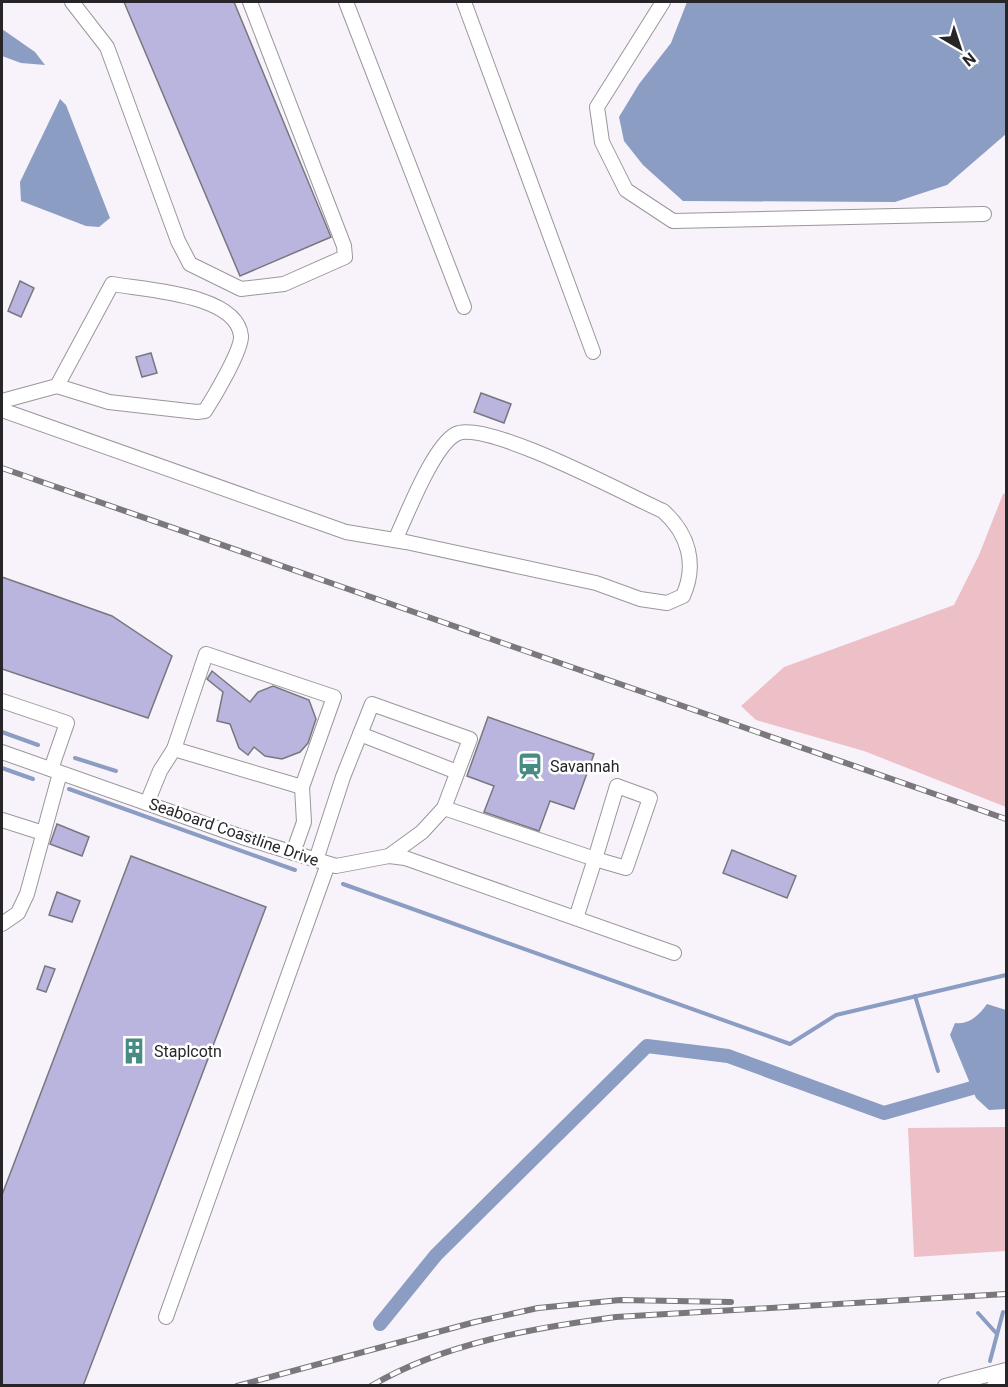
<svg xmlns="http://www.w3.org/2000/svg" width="1008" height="1387" font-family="Roboto,sans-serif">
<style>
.green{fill:#edbfc6}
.water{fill:#8b9dc2}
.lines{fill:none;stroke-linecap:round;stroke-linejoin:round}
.stream{stroke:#8b9dc2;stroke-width:4}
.canal{stroke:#8b9dc2;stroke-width:14}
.building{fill:#bab5de;stroke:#78777f;stroke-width:1.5}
.minor-casing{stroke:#9b969d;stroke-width:16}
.minor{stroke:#fff;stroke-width:14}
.rail-casing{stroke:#7b787d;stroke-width:6}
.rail{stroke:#fff;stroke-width:4;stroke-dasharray:11;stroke-linecap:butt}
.labels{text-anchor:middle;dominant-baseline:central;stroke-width:5;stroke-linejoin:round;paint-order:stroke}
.poi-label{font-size:16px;fill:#272528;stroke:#fff;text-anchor:start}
.street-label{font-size:16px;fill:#272528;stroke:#fff}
</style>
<rect width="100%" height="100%" fill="#f8f3fa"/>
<g class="green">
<polygon points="1006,493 1006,807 864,751 756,720 741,706 784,667 954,605 979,555 1003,494"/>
<polygon points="1006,1127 1006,1251 914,1257 908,1128"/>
</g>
<g class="water">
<polygon points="687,2 1006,2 1006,134 947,185 895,202 683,201 643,165 624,141 619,117 639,84 671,43"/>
<polygon points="2,29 35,52 45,65 21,63 2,56"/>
<polygon points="60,99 66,105 110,218 99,227 86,226 21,201 20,182"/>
<path d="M987,1004L1006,1010V1109L989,1110L976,1098L950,1035L955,1023C969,1025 979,1015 987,1004Z"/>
</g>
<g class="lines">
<g class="stream">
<polyline points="2,732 38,745"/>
<polyline points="75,758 116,771"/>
<polyline points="2,768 33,779"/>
<polyline points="69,789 295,870"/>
<polyline points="343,884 790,1044 836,1015 1006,975"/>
<polyline points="915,996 938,1071"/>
<polyline points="978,1313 997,1334"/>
<polyline points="990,1361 1003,1312"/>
</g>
<polyline class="canal" points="380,1324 436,1255 647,1046 728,1056 884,1113 972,1088"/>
</g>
<g class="building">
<polygon points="124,2 234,2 331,237 240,276"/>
<polygon points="20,281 34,288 21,317 8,311"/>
<polygon points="151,353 157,373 142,377 136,357"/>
<polygon points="481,393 511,404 504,423 474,412"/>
<polygon points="2,577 112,616 172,656 148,718 2,669"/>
<polygon points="212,671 250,702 258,692 273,686 309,700 316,719 308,743 300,752 282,759 265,756 254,747 248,755 239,748 230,724 217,721 223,692 207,679"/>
<polygon points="488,717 594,754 574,809 550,801 539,831 484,812 494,786 467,776"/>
<polygon points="57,824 89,837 82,856 50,844"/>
<polygon points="732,850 796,876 787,898 723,873"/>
<polygon points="131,856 266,907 83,1386 2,1386 2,1195"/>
<polygon points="57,892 80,901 72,922 49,915"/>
<polygon points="45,966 55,969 46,992 37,989"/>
</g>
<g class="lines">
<g class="minor-casing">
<g id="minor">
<polyline points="72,2 107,47 178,241 190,264 241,289 284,284 345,257 344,246 250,2"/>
<polyline points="346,2 464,307"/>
<polyline points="464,2 593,352"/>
<polyline points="663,2 597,107 602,142 626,190 673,221 984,214"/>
<path d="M2,401L57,386L109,402L197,412L205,411C214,397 242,350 241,336C237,294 145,290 112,284L57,386"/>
<path d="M2,410L346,532L406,542L596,583L640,599L667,603L683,596C697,565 689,534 663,511C627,495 486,419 456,434C433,446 407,515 395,540"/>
<polyline points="2,701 67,723 51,769"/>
<polyline points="360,734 457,772"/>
<polyline points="174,749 206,654 334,697 302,787"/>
<polyline points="2,752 242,837 336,866 389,856 405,858 674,953"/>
<polygon points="617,786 650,798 626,868 595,859"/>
<polyline points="147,803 160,771 174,749 302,787 304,822 293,853"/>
<polyline points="444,808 595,859 576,918"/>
<polyline points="2,820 43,833"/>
<polyline points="316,860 343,777 372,704 470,739 444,808 422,832 389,856"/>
<polyline points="2,924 18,913 27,894 60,773"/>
<polyline points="166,1317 328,864"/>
<polyline points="945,1386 1006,1370"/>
<polyline points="994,1386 1006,1376"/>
</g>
</g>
<use href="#minor" class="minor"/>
<g class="rail-casing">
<g id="rail">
<polyline points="2,468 1006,819"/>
<polyline points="237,1386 475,1322 538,1308 620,1300 731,1302"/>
<path d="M371,1386C444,1343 533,1328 616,1317L1006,1294"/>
</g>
</g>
<use href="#rail" class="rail"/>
</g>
<defs>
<g id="station-bare" transform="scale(2.07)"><path d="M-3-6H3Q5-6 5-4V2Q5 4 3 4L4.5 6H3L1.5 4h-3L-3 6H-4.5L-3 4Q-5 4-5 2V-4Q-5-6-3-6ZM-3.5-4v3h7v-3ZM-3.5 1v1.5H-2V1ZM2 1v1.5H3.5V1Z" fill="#468c84" stroke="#fff" stroke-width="2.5" paint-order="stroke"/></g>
<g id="building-bare" transform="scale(2.07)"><path d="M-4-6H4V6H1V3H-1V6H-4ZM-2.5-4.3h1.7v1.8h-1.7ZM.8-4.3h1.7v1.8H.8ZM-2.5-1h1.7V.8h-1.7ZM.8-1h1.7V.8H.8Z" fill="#468c84" stroke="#fff" stroke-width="2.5" paint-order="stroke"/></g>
</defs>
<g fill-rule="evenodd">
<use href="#station-bare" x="530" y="766"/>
<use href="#building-bare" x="134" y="1051"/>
</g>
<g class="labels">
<g class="poi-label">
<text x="550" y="766">Savannah</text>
<text x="154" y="1051">Staplcotn</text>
</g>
<g class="street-label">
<text transform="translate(234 832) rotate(19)">Seaboard Coastline Drive</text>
</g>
</g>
<rect width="1008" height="1387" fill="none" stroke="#272528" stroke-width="6"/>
<g transform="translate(960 48) rotate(141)" stroke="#ffffff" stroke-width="4.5" paint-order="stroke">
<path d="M0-4.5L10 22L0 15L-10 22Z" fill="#272528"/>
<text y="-9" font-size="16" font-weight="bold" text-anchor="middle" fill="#272528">N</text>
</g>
</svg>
